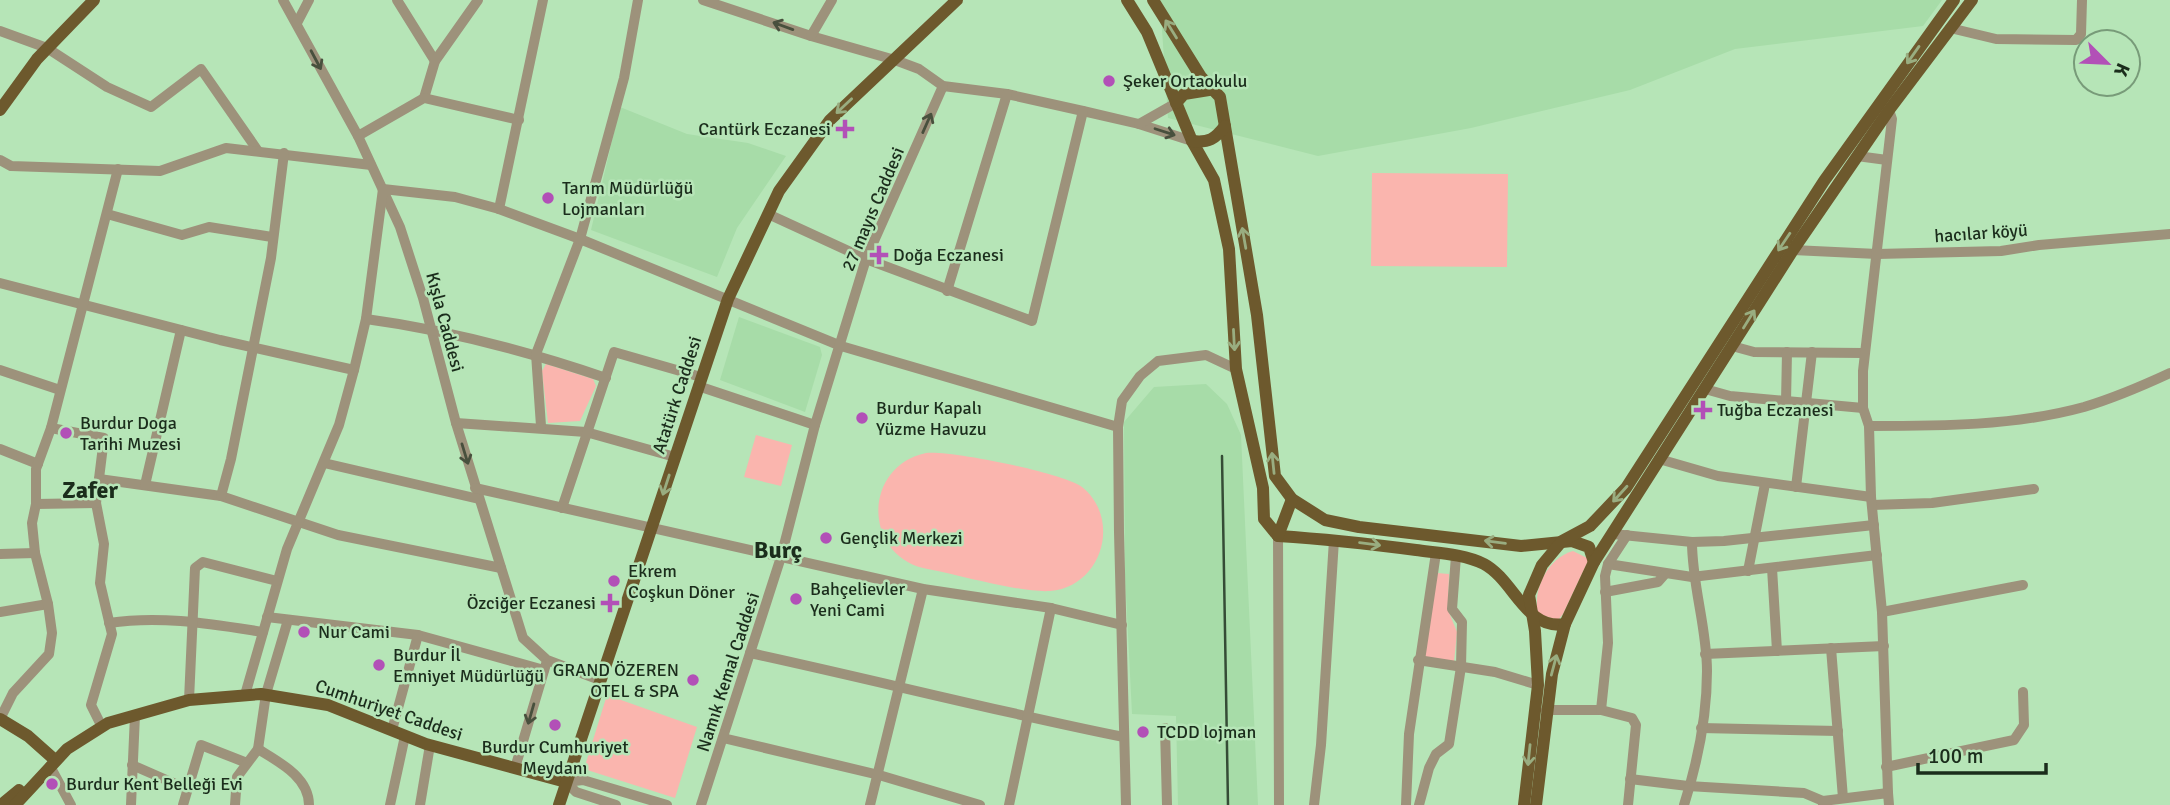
<svg xmlns="http://www.w3.org/2000/svg" width="2170" height="805" font-family="Signika,sans-serif">
<style>
.built{fill:#a7dca8}
.green{fill:#fab5ae}
.lines{fill:none;stroke-linecap:round;stroke-linejoin:round}
.minor{stroke:#9d927b;stroke-width:10}
.major{stroke:#6d592d;stroke-width:12}
.rail{stroke:#354c36;stroke-width:2.5}
.oneway{stroke:#48503d}
.oneway2{stroke:#99ad80}
.poi-dot{fill:#b250b7;stroke:#b6e5b7;stroke-width:2.5}
.labels{text-anchor:middle;dominant-baseline:central;stroke-width:5;stroke-linejoin:round;paint-order:stroke}
.poi-label{font-size:18px;fill:#1b2d1c;stroke:#b6e5b7;text-anchor:start}
.street-label{font-size:18px;fill:#1b2d1c;stroke:#b6e5b7}
.district-label{font-size:24px;font-weight:bold;fill:#1b2d1c;stroke:#b6e5b7}
</style>
<rect width="100%" height="100%" fill="#b6e5b7"/>
<g class="built">
<polygon points="1160,0 1942,0 1923,26 1735,49 1630,90 1471,128 1318,156 1168,118"/>
<polygon points="620,107 687,134 748,143 786,156 737,228 717,277 591,230"/>
<polygon points="739,317 820,347 822,355 805,412 720,380"/>
<polygon points="1206,384 1227,404 1241,435 1258,805 1178,805 1176,716 1132,714 1125,575 1124,422 1154,387"/>
</g>
<g class="green">
<polygon points="1372,173 1508,174 1507,267 1371,266"/>
<polygon points="546,364 593,379 596,386 580,421 548,423 542,371"/>
<polygon points="756,435 792,445 781,486 744,477"/>
<path d="M926,453C950,450 1064,473 1082,487C1122,519 1102,587 1050,591C1020,593 956,574 923,568C862,552 864,466 926,453Z"/>
<path d="M1573,551L1589,559L1563,614L1558,620L1538,614C1532,589 1548,558 1573,551Z"/>
<polygon points="1437,573 1449,574 1448,610 1457,632 1454,662 1423,658"/>
<polygon points="607,695 697,727 675,798 584,769"/>
</g>
<g class="lines">
<g class="minor">
<polyline points="283,0 358,136 400,227 423,298 456,423 523,638 547,660 600,680"/>
<polyline points="397,0 435,61"/>
<polyline points="703,0 811,36 895,60 919,69 943,86 1007,94 1083,111 1139,124 1192,141"/>
<polyline points="297,23 309,0"/>
<polyline points="1950,28 1996,39 2076,40 2081,34 2082,0"/>
<polyline points="0,31 47,48 107,87 151,107 201,69 258,151"/>
<polyline points="811,36 832,0"/>
<polyline points="424,98 435,61 478,0"/>
<polyline points="1139,124 1176,103"/>
<polyline points="358,136 424,98 519,120"/>
<polyline points="1857,156 1887,160"/>
<polyline points="0,160 11,166 160,171 226,148 371,165"/>
<polyline points="499,209 543,0"/>
<polyline points="107,214 182,235 209,227 272,237"/>
<polyline points="768,214 866,259 1032,321 1083,111"/>
<polyline points="1793,250 1877,254 2001,251 2039,245 2170,234"/>
<polyline points="0,283 220,340 354,370"/>
<polyline points="947,291 1007,94"/>
<path d="M366,319C448,330 527,351 606,378"/>
<polyline points="1732,346 1754,352 1863,353"/>
<polyline points="0,370 60,390"/>
<polyline points="698,386 815,425"/>
<polyline points="1705,389 1730,396 1863,408"/>
<polyline points="1786,402 1787,352"/>
<polyline points="456,423 586,432 675,457"/>
<polyline points="541,426 536,354 580,239 624,78 638,0"/>
<path d="M1869,426C1940,426 2015,426 2084,407C2114,398 2142,386 2170,373"/>
<polyline points="0,449 38,464"/>
<polyline points="1659,459 1718,476 1871,497"/>
<polyline points="324,463 479,499"/>
<polyline points="99,479 221,496 338,535 501,568"/>
<polyline points="145,485 181,330"/>
<polyline points="1796,487 1812,352"/>
<polyline points="475,488 923,589 1051,608 1122,625"/>
<polyline points="221,496 231,459 271,258 284,153"/>
<polyline points="96,503 104,544 100,583 112,634 91,705 102,727"/>
<polyline points="36,504 96,503 104,438 51,428"/>
<polyline points="1872,505 1932,503 2034,489"/>
<polyline points="562,508 614,352 701,377"/>
<polyline points="1613,534 1692,542 1724,541 1874,525"/>
<polyline points="1278,536 1279,805"/>
<polyline points="0,554 35,553"/>
<polyline points="1608,564 1692,577 1877,555"/>
<polyline points="1772,568 1777,651"/>
<polyline points="1748,571 1765,484"/>
<polyline points="1605,592 1658,582 1665,574"/>
<polyline points="0,612 48,604"/>
<polyline points="1882,612 2023,585"/>
<polyline points="267,617 418,635 544,670"/>
<path d="M109,623C161,615 211,624 263,632"/>
<polyline points="1831,648 1843,798"/>
<path d="M750,653C875,680 999,712 1124,737"/>
<polyline points="1705,654 1884,646"/>
<polyline points="1418,660 1495,672 1538,685"/>
<polyline points="245,695 287,549 339,425 354,370 366,319 383,189 455,197 499,209 580,239 841,346 1118,427"/>
<polyline points="189,700 195,568 203,562 277,581"/>
<polyline points="1546,710 1601,710 1632,718 1636,725 1628,805"/>
<polyline points="1601,710 1608,643 1605,576 1608,564 1627,535"/>
<polyline points="0,719 13,693 49,654 52,633 48,604 35,553 32,523 36,504 36,469 51,428 118,169"/>
<polyline points="1165,728 1167,805"/>
<polyline points="1701,728 1838,731"/>
<polyline points="392,730 418,635"/>
<polyline points="723,738 879,775 980,805"/>
<path d="M258,749C279,762 309,777 309,805"/>
<polyline points="132,765 187,789"/>
<polyline points="50,766 71,805"/>
<polyline points="1886,767 2014,740 2024,725 2023,692"/>
<polyline points="515,768 546,664"/>
<polyline points="1630,779 1688,786 1804,793 1823,801"/>
<polyline points="566,782 583,780 667,805"/>
<polyline points="566,782 576,792 616,805"/>
<polyline points="1888,793 1882,612 1871,497 1869,426 1863,408 1863,371 1892,119 1889,110"/>
<polyline points="1823,804 1823,801 1888,793 1889,805"/>
<polyline points="131,805 135,715"/>
<polyline points="183,805 201,745 247,763"/>
<polyline points="235,805 237,777 258,749 266,694 288,620"/>
<polyline points="390,805 405,736"/>
<polyline points="420,805 430,745"/>
<polyline points="701,805 781,557 815,425 866,259 943,86"/>
<polyline points="870,805 923,589"/>
<polyline points="1009,805 1051,608"/>
<polyline points="1126,805 1119,532 1118,427 1122,401 1140,376 1158,361 1206,355 1236,369"/>
<polyline points="1314,805 1321,745 1334,540"/>
<polyline points="1406,805 1409,734 1436,553"/>
<polyline points="1419,805 1429,768 1436,754 1449,744 1461,667 1462,622 1452,609 1456,556"/>
<path d="M1684,805C1697,764 1707,715 1707,671C1707,628 1692,585 1692,542"/>
</g>
<g class="major">
<path d="M1127,0L1147,32L1192,141L1214,180L1229,249L1236,369L1263,488L1264,519L1278,536C1324,539 1370,544 1416,550C1438,553 1464,554 1484,564C1514,580 1526,631 1565,624"/>
<polyline points="1153,0 1201,77 1220,97 1257,315 1275,476 1292,499 1325,520 1359,527 1521,546 1572,541 1589,547 1594,562"/>
<polyline points="1176,103 1184,94 1215,89"/>
<polyline points="0,110 37,59 94,0"/>
<path d="M1192,141C1209,143 1215,139 1225,126"/>
<polyline points="1278,536 1292,499"/>
<polyline points="0,719 28,736 55,760"/>
<polyline points="1,805 19,790"/>
<polyline points="15,805 67,749 108,723 189,700 261,694 328,705 426,744 566,782"/>
<polyline points="559,805 728,299 779,191 830,120 957,0"/>
<polyline points="1524,805 1538,685 1535,631 1529,595 1542,565 1562,541 1590,526 1626,488 1824,181 1954,0"/>
<polyline points="1536,805 1552,674 1565,624 1594,562 1793,250 1889,110 1972,0"/>
</g>
<polyline class="rail" points="1222,456 1228,805"/>
</g>
<defs><path id="oneway-shaft" d="M-6 0H5M1.5-3L5.5 0L1.5 3" fill="none" stroke-width="1.6" stroke-linecap="round" stroke-linejoin="round" transform="scale(1.75)"/></defs>
<g class="oneway">
<use href="#oneway-shaft" transform="translate(783 26) rotate(-160)"/>
<use href="#oneway-shaft" transform="translate(316 60) rotate(62)"/>
<use href="#oneway-shaft" transform="translate(927 123) rotate(-66)"/>
<use href="#oneway-shaft" transform="translate(1165 132) rotate(18)"/>
<use href="#oneway-shaft" transform="translate(465 454) rotate(73)"/>
<use href="#oneway-shaft" transform="translate(531 714) rotate(106)"/>
</g>
<g class="oneway2">
<use href="#oneway-shaft" transform="translate(1171 29) rotate(-122)"/>
<use href="#oneway-shaft" transform="translate(1913 55) rotate(125)"/>
<use href="#oneway-shaft" transform="translate(844 106) rotate(137)"/>
<use href="#oneway-shaft" transform="translate(1244 238) rotate(-100)"/>
<use href="#oneway-shaft" transform="translate(1784 242) rotate(124)"/>
<use href="#oneway-shaft" transform="translate(1749 319) rotate(-58)"/>
<use href="#oneway-shaft" transform="translate(1234 340) rotate(87)"/>
<use href="#oneway-shaft" transform="translate(1273 463) rotate(-96)"/>
<use href="#oneway-shaft" transform="translate(666 485) rotate(108)"/>
<use href="#oneway-shaft" transform="translate(1620 494) rotate(132)"/>
<use href="#oneway-shaft" transform="translate(1495 542) rotate(-173)"/>
<use href="#oneway-shaft" transform="translate(1370 544) rotate(7)"/>
<use href="#oneway-shaft" transform="translate(1554 665) rotate(-75)"/>
<use href="#oneway-shaft" transform="translate(1529 755) rotate(96)"/>
</g>
<g class="poi-dot">
<circle cx="1109" cy="81" r="7"/>
<path d="M841.5 118.5h7v7h7v7h-7v7h-7v-7h-7v-7h7z"/>
<circle cx="548" cy="198" r="7"/>
<path d="M875.5 244.5h7v7h7v7h-7v7h-7v-7h-7v-7h7z"/>
<path d="M1699.5 399.5h7v7h7v7h-7v7h-7v-7h-7v-7h7z"/>
<circle cx="862" cy="418" r="7"/>
<circle cx="66" cy="433" r="7"/>
<circle cx="826" cy="538" r="7"/>
<circle cx="614" cy="581" r="7"/>
<circle cx="796" cy="599" r="7"/>
<path d="M606.5 592.5h7v7h7v7h-7v7h-7v-7h-7v-7h7z"/>
<circle cx="304" cy="632" r="7"/>
<circle cx="379" cy="665" r="7"/>
<circle cx="693" cy="680" r="7"/>
<circle cx="555" cy="725" r="7"/>
<circle cx="1143" cy="732" r="7"/>
<circle cx="52" cy="784" r="7"/>
</g>
<g class="labels">
<g class="poi-label">
<text x="1123" y="81">Şeker Ortaokulu</text>
<text x="831" y="129" text-anchor="end">Cantürk Eczanesi</text>
<text x="562" y="188">Tarım Müdürlüğü<tspan x="562" dy="21">Lojmanları</tspan></text>
<text x="893" y="255">Doğa Eczanesi</text>
<text x="876" y="408">Burdur Kapalı<tspan x="876" dy="21">Yüzme Havuzu</tspan></text>
<text x="1717" y="410">Tuğba Eczanesi</text>
<text x="80" y="423">Burdur Doga<tspan x="80" dy="21">Tarihi Muzesi</tspan></text>
<text x="840" y="538">Gençlik Merkezi</text>
<text x="628" y="571">Ekrem<tspan x="628" dy="21">Coşkun Döner</tspan></text>
<text x="810" y="589">Bahçelievler<tspan x="810" dy="21">Yeni Cami</tspan></text>
<text x="596" y="603" text-anchor="end">Özciğer Eczanesi</text>
<text x="318" y="632">Nur Cami</text>
<text x="393" y="655">Burdur İl<tspan x="393" dy="21">Emniyet Müdürlüğü</tspan></text>
<text x="679" y="670" text-anchor="end">GRAND ÖZEREN<tspan x="679" dy="21">OTEL &amp; SPA</tspan></text>
<text x="1157" y="732">TCDD lojman</text>
<text x="555" y="747" text-anchor="middle">Burdur Cumhuriyet<tspan x="555" dy="21">Meydanı</tspan></text>
<text x="66" y="784">Burdur Kent Belleği Evi</text>
</g>
<g class="street-label">
<text transform="translate(873 209) rotate(-67)">27 mayıs Caddesi</text>
<text transform="translate(1981 233) rotate(-4)">hacılar köyü</text>
<text transform="translate(445 322) rotate(75)">Kışla Caddesi</text>
<text transform="translate(677 395) rotate(-72)">Atatürk Caddesi</text>
<text transform="translate(728 672) rotate(-72)">Namık Kemal Caddesi</text>
<text transform="translate(389 710) rotate(19)">Cumhuriyet Caddesi</text>
</g>
<g class="district-label">
<text x="90" y="490">Zafer</text>
<text x="778" y="550">Burç</text>
</g>
</g>
<g transform="translate(2107 63) rotate(114)"><circle r="33" fill="#b6e5b7" stroke="#789b79" stroke-width="2"/>
<path d="M0-5L12 26L0 18L-12 26Z" fill="#b250b7"/>
<text y="-10" font-size="19" font-weight="bold" text-anchor="middle" fill="#1b2d1c">K</text>
</g>
<path d="M1918 763v10h128v-10" fill="none" stroke="#1b2d1c" stroke-width="3.5"/>
<text x="1928" y="763" font-size="21" fill="#1b2d1c" stroke="#b6e5b7" stroke-width="5" paint-order="stroke">100 m</text>
</svg>
